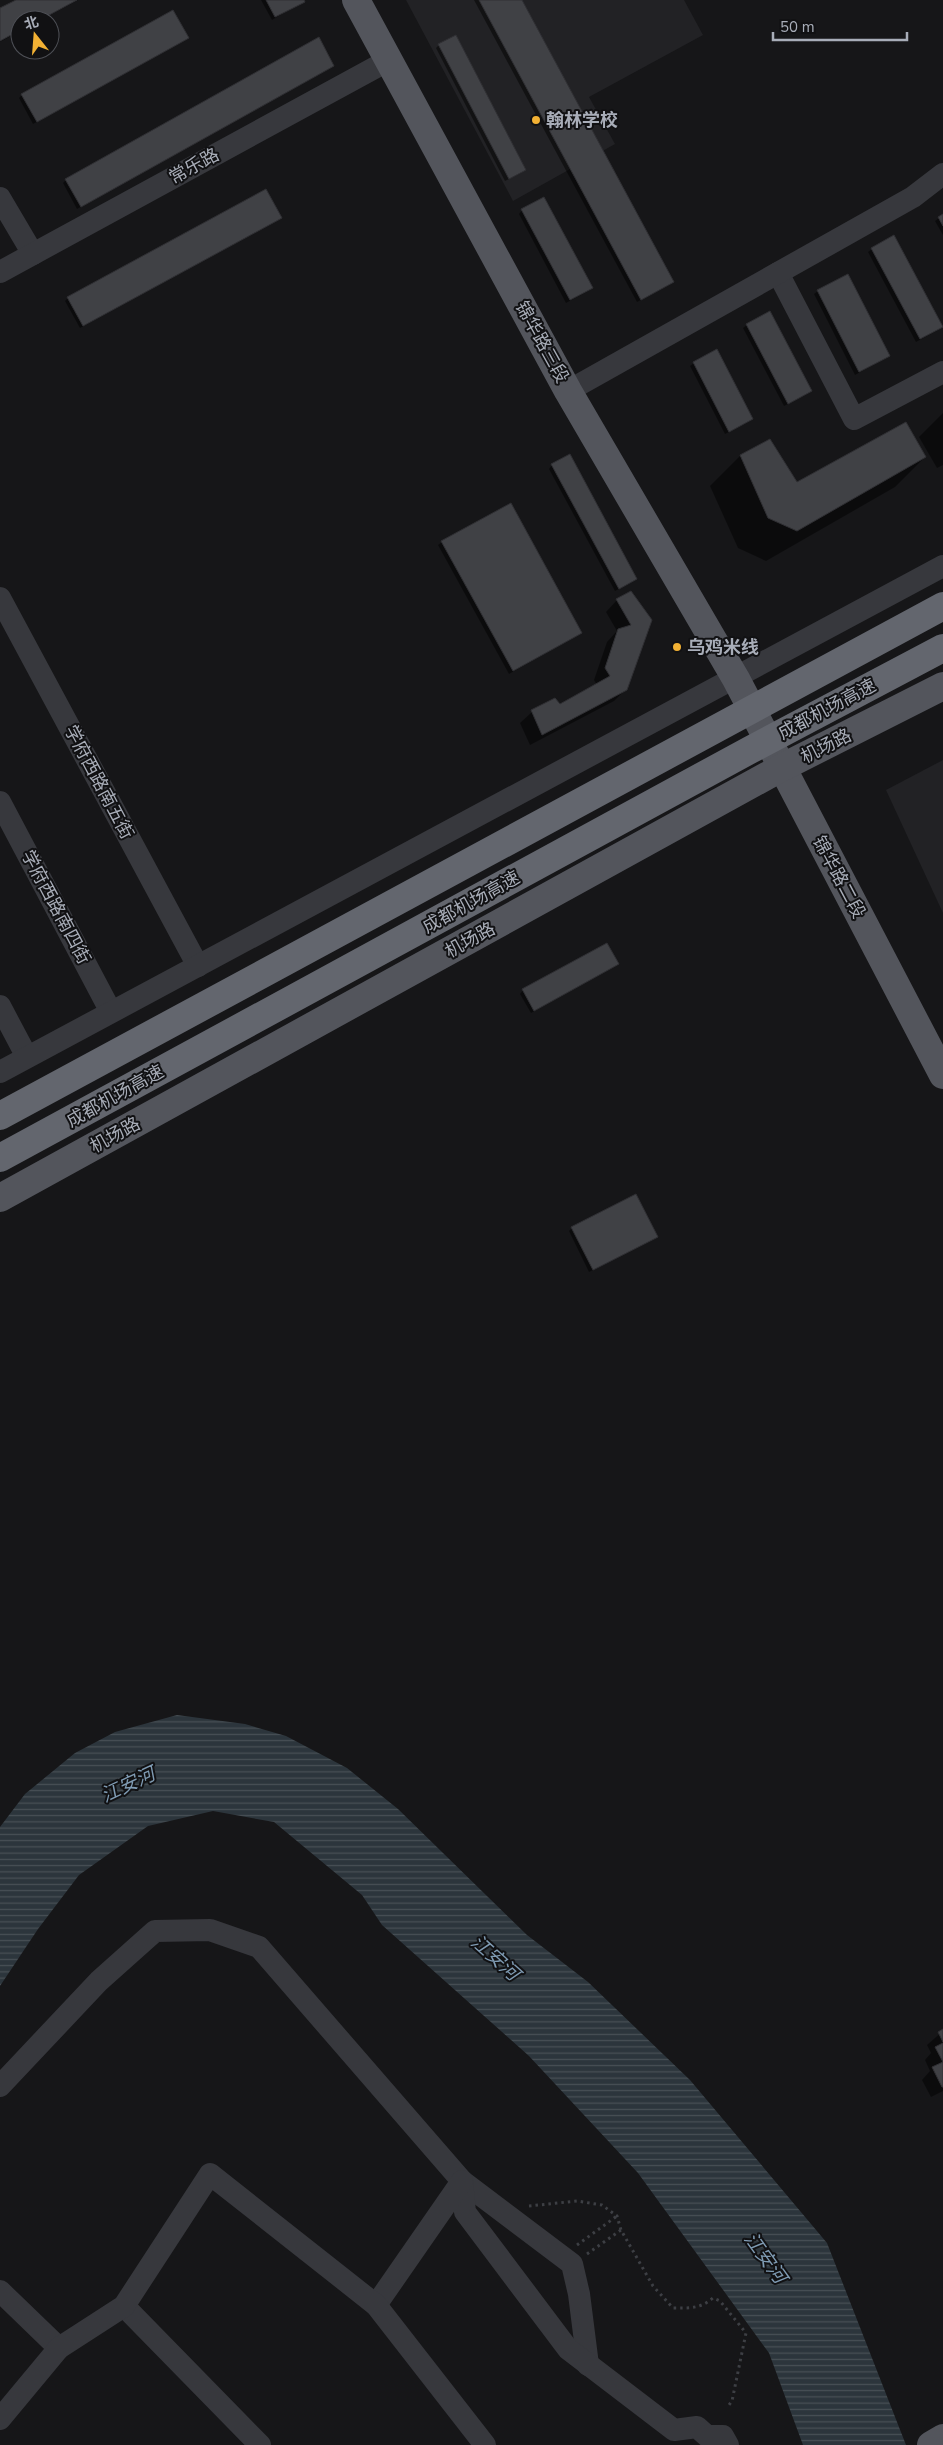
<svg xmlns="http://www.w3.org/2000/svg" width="943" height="2445" font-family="'Nunito Sans','Noto Sans SC',sans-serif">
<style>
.built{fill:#222225}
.water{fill:url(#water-rules)}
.shadow{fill:#0007}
.building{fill:#404145;stroke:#303034}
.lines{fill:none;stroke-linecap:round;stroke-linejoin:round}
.path{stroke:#3d3f44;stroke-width:3;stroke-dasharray:2.5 4;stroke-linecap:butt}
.minor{stroke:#37383d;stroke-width:22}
.major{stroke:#53555c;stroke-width:28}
.highway-bridge{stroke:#63666e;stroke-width:28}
.poi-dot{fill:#f2b134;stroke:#111113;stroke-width:2}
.labels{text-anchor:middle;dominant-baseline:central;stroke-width:4;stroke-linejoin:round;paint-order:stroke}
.poi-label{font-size:18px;font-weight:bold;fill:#a8adb8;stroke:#111113;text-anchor:start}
.street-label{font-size:18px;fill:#a8adb8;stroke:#111113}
.water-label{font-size:19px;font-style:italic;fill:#7f9bb3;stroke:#111113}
</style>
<defs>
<pattern id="water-rules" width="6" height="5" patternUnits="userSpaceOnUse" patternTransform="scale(1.25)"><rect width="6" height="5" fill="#2c353c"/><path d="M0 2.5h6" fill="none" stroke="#485056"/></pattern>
</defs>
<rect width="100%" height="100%" fill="#161618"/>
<g class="built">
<polygon points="406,0 684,0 703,35 589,97 615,144 513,201"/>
<polygon points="943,760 943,913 886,790"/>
</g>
<polygon class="water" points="177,1715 245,1724 286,1736 347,1768 398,1809 527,1935 588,1982 690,2080 827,2243 906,2445 803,2445 769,2353 638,2173 529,2056 382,1925 362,1895 274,1822 213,1811 148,1826 79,1875 38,1929 0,1986 0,1827 25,1794 75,1753 115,1732"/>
<g class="shadow">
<polygon points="19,0 78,0 41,20 20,20 20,31 0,42 0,10"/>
<polygon points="261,0 302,0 303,1 272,20"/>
<polygon points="474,0 521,0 673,281 669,285 637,302"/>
<polygon points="187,38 33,124 19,98 22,95"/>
<polygon points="439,45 524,170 521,173 505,181 436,48"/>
<polygon points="333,65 77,209 63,183 66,180"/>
<polygon points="522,210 592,288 588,291 566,303 519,214"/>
<polygon points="943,215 943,235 935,221"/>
<polygon points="280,218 80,328 65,301 68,298"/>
<polygon points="872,249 942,327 938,330 916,342 868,252"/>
<polygon points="818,291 889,356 855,375 814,294"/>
<polygon points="747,325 811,391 807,394 784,406 743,328"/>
<polygon points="694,363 752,419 748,422 725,434 690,366"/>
<polygon points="943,413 943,465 937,468 919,437"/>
<polygon points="740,456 797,483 925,457 895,487 766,561 738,548 710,486"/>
<polygon points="552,465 636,579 632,582 615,591 549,469"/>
<polygon points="442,542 581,633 509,674 438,545"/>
<polygon points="617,600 651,620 626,689 614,701 530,745 520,723 532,712 555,700 560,705 597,685 594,680 607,642 617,631 606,612"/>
<polygon points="617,964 531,1013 520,994 523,990"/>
<polygon points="572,1228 656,1237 589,1272 569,1231"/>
<polygon points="943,2031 943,2091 931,2097 922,2080 930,2071 925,2060 931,2053 927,2045"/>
</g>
<g class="building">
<polygon points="16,0 77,0 40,20 20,20 20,30 0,41 0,8"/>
<polygon points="266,0 304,0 305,2 275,17"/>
<polygon points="479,0 522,0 674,282 641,300"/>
<polygon points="173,10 189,38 37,122 21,94"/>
<polygon points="456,35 526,170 509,179 438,44"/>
<polygon points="319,37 334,66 81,207 65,179"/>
<polygon points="266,189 282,218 83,326 67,297"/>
<polygon points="544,197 593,288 570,300 521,209"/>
<polygon points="943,214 943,226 938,217"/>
<polygon points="894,235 943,327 920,339 871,248"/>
<polygon points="848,274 890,356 859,372 817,290"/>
<polygon points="770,311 812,391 788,404 746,324"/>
<polygon points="717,349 753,419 729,432 693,362"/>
<polygon points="906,422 926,457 797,531 768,518 740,455 770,439 797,482"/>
<polygon points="570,454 637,579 619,589 551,464"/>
<polygon points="511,503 582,633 513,671 441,541"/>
<polygon points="631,591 652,620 627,690 542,735 531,710 555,698 560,704 610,676 605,668 618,629 631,625 616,599"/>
<polygon points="607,943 619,964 534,1011 522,989"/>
<polygon points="636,1194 658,1237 593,1270 571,1227"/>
<polygon points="943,2029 943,2042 938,2032"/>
<polygon points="943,2043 943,2087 942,2087 932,2067 943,2062 935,2047"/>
</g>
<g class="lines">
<g class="path">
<path d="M529,2206L577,2201L602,2205L617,2216L621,2230L653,2286L673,2308C689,2308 700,2309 713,2298L720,2301L746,2333L732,2401L729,2405"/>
<polyline points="577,2245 617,2216"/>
<polyline points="587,2254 621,2230"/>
</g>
<g class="minor">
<polyline points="0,198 33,254"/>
<polyline points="0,272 389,60"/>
<polyline points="778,273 854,419 943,372"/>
<polyline points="568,391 913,197 943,174"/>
<polyline points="0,598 198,966"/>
<polyline points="0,802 111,1012"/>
<polyline points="0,1006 27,1057"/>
<polyline points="0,1072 943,566"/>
<polyline points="0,2086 99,1981 155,1931 210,1930 259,1947 462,2181 572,2264 579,2294 588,2365"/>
<polyline points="462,2181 465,2212 568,2349 674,2430 697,2427 707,2436 723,2436 728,2445"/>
<polyline points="0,2291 59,2348"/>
<polyline points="376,2305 462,2181"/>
<polyline points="124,2306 260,2445"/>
<polyline points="0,2419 59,2348 124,2306 210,2174 376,2305 485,2445"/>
</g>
<g class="major">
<polyline points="356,0 568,391 736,679 943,1075"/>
<polyline points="0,1198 781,768 943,686"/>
<polyline points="931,2445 943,2438"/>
</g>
<g class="highway-bridge">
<polyline points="0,1116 943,606"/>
<polyline points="0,1158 750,750 943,648"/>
</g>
</g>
<g class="poi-dot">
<circle cx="536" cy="120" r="5"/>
<circle cx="677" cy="647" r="5"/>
</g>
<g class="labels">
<g class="poi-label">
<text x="546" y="120">翰林学校</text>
<text x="687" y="647">乌鸡米线</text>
</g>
<g class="street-label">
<text transform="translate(194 166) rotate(-29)">常乐路</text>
<text transform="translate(542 342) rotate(61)">锦华路三段</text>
<text transform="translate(827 709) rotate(-28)">成都机场高速</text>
<text transform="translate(826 746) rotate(-27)">机场路</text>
<text transform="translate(99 782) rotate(62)">学府西路南五街</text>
<text transform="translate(839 877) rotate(62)">锦华路二段</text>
<text transform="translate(471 902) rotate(-29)">成都机场高速</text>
<text transform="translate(56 907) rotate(62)">学府西路南四街</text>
<text transform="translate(470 940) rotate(-29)">机场路</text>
<text transform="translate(115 1096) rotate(-29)">成都机场高速</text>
<text transform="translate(115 1135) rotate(-29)">机场路</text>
</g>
<g class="water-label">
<text transform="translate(128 1785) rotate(-25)">江安河</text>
<text transform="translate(495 1958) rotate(42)">江安河</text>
<text transform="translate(765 2258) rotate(54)">江安河</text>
</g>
</g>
<g transform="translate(35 35) rotate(343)"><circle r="24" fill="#111113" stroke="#4d4f55"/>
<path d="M0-4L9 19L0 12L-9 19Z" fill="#f2b134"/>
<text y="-8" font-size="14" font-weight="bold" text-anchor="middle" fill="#a8adb8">北</text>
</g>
<path d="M773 32v8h134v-8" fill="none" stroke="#a8adb8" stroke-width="2.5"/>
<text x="780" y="32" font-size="15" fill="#a8adb8" stroke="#111113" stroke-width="4" paint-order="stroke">50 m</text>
</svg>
